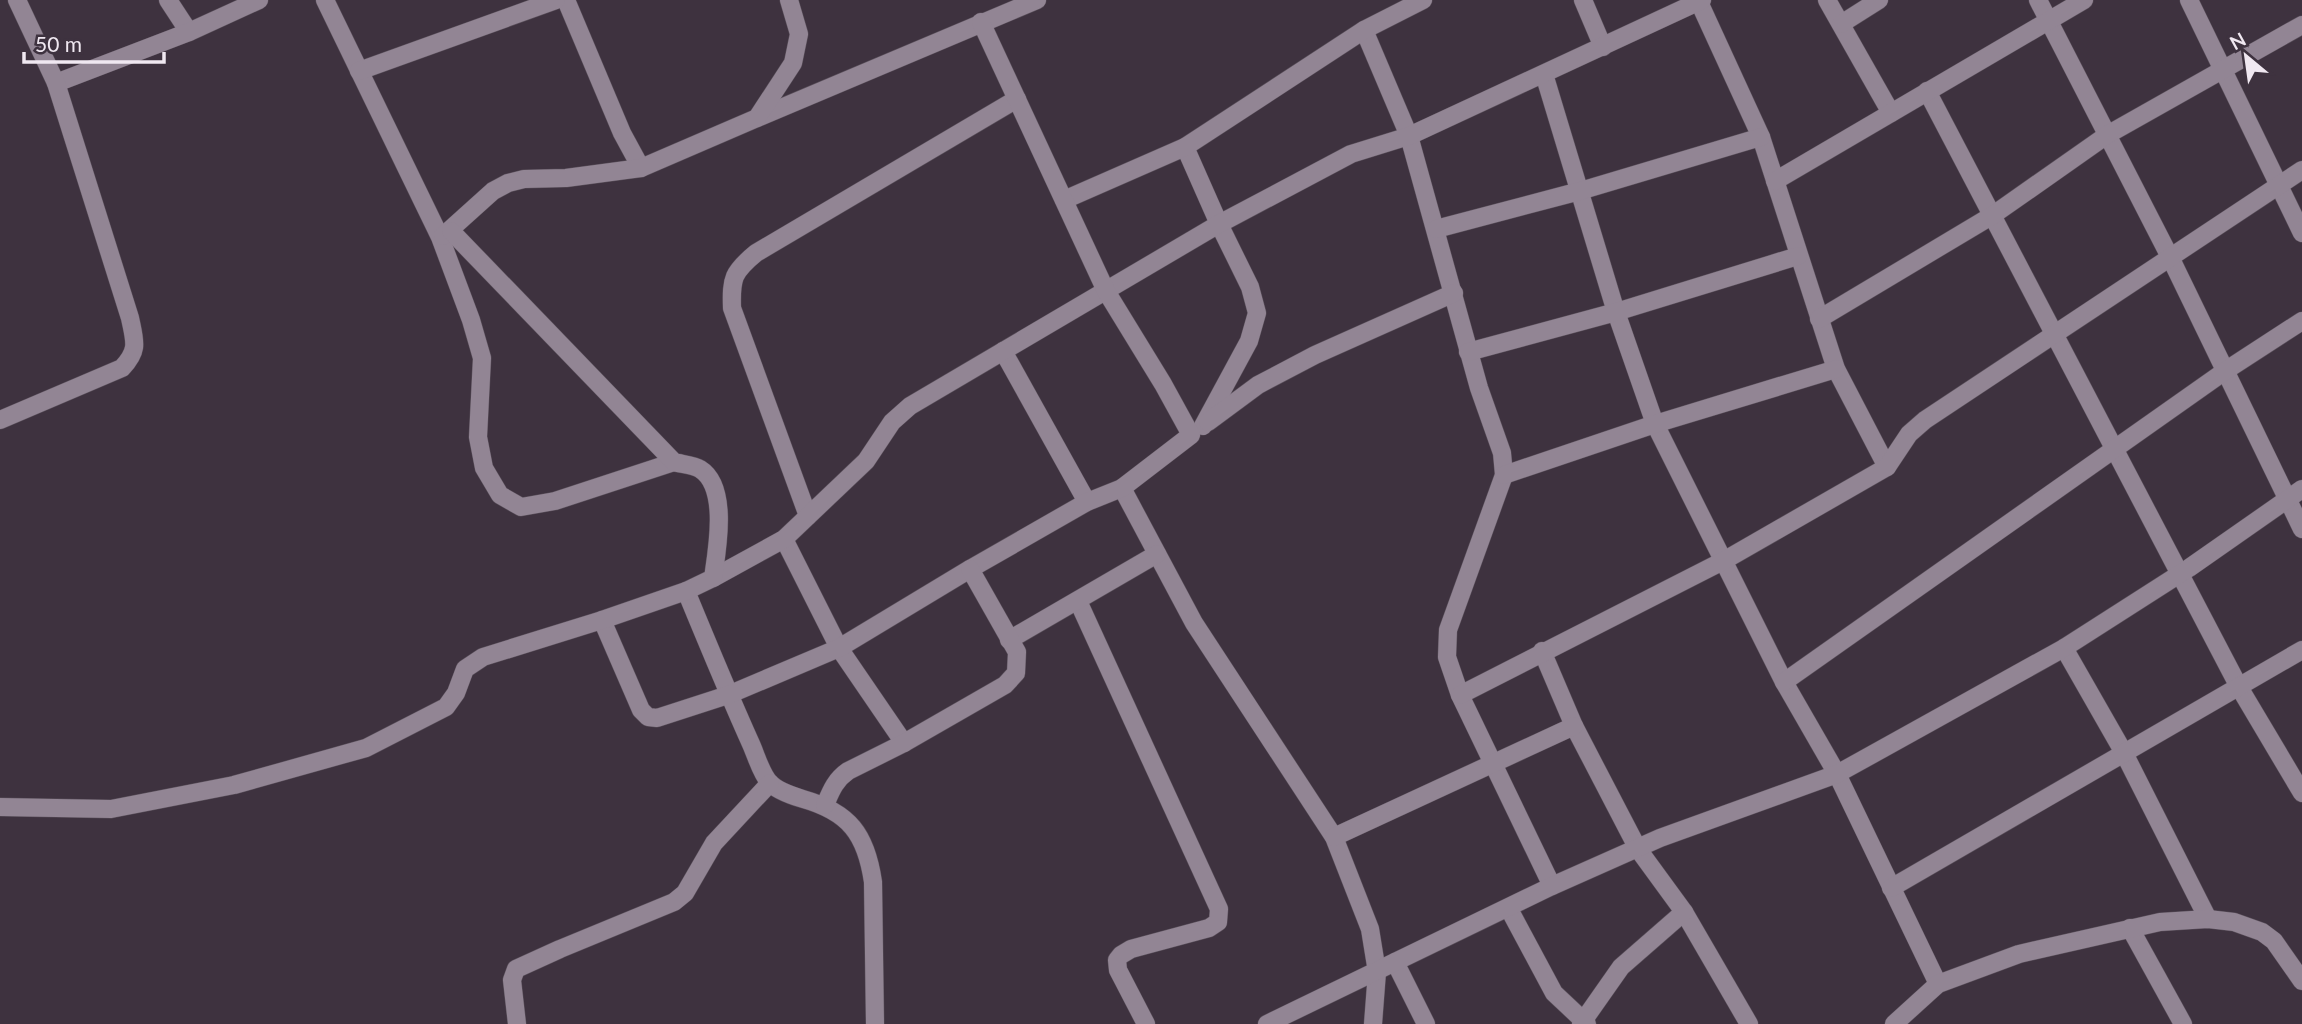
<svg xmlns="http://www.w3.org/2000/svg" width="2302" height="1024" font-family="Lato,sans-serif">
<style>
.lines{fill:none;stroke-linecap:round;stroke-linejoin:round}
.street-casing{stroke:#5a505b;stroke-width:19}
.street{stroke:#928594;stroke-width:18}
</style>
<rect width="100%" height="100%" fill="#3e323f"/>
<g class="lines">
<g class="street-casing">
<g id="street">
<polyline points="168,0 189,32"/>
<polyline points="325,0 440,237 471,320 482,358 478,437 484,468 500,495 521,507 555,501 674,462"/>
<polyline points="566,0 622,133 641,168"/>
<polyline points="1583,0 1603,47"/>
<polyline points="1827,0 1891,113"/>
<polyline points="2038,0 2171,259 2302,529"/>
<polyline points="2189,0 2302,233"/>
<polyline points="1699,2 1761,137 1836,369 1887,467"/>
<polyline points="1841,24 1879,0"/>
<polyline points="1364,30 1409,136 1479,388 1502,453 1504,475 1448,630 1447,657 1460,695 1552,886"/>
<polyline points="359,71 556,0"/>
<polyline points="1544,74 1616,312 1655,424 1784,682 1837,774 1938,984"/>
<polyline points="56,83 189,32 259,0"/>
<polyline points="1927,91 2239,687 2302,793"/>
<polyline points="757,118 1037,0"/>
<polyline points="1185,147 1219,224 1250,287 1257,313 1249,341 1203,426"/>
<polyline points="1775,181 2084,0"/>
<polyline points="1064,200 1185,147 1364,30 1423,0"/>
<polyline points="1436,229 1580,191 1761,137"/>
<polyline points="443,236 493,191 508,183 524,179 566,178 641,168 757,118 793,63 799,34 789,0"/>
<polyline points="1819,319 1993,215 2107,135 2302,25"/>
<polyline points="1003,351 1087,502"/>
<polyline points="1468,352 1616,312 1798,256"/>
<path d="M0,420L122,368C139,350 135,342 130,318L56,83L17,0"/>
<polyline points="1208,422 1258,385 1315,355 1454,293"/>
<polyline points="1504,475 1655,424 1836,369"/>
<polyline points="1122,488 1194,623 1334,837 1370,929 1377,972 1373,1024"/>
<path d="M808,516L732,308C731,278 733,272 756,253L1017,99"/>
<polyline points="784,539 839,648 904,743"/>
<polyline points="713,578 784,539 866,461 892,422 910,406 1219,224 1351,154 1409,136 1702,0"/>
<path d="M686,591C707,642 728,693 751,744C756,755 761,773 769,782C776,790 793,796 803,799C849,812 866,834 873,882L875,1024"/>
<polyline points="1078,601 1219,909 1218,922 1209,928 1131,949 1121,955 1117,960 1118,970 1146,1024"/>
<polyline points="602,620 641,710 648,717 657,718 728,695 839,648 970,569 1087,502 1122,488 1191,435 1163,384 1106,291 981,22"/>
<polyline points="1009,640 1157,554"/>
<polyline points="2064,648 2124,753 2208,919"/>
<polyline points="1542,651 1574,726 1638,849 1684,912 1749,1024"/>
<polyline points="1784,682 2225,371 2302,321"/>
<polyline points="1460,695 1725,560 1887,467 1909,434 1925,420 2302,170"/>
<path d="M825,805C831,791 835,780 848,771L904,743L1005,685L1016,673L1017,652L970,569"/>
<path d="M0,807L111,809L234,785L366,748L446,707L456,693L465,669L483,657L602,620L686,591L713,578C717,550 729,487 700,469C694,465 681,464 674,462L451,231"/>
<polyline points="1334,837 1574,726"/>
<polyline points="1891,888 2302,650"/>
<polyline points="1509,909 1554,993 1587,1024"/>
<polyline points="2130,928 2183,1024"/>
<polyline points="1395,962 1426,1024"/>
<polyline points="517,1024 512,980 516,969 560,949 674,902 685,893 714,843 770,783"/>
<polyline points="1267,1024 1552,886 1660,838 1837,774 2064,648 2189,568 2302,489"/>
<polyline points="1581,1024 1621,967 1684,912"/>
<polyline points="1894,1024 1938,984 2019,954 2160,922 2208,919 2234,922 2262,932 2274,941 2302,981"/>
</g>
</g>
<use href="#street" class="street"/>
</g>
<g transform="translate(2246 56) rotate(331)" stroke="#3e323f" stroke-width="5" paint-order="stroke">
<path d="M0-5L12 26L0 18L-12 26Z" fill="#f0e8f1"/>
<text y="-10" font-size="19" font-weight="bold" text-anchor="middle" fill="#f0e8f1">N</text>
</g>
<path d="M24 52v10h140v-10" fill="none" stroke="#f0e8f1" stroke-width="3.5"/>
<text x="35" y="52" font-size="21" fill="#f0e8f1" stroke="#3e323f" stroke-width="5" paint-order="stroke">50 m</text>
</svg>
